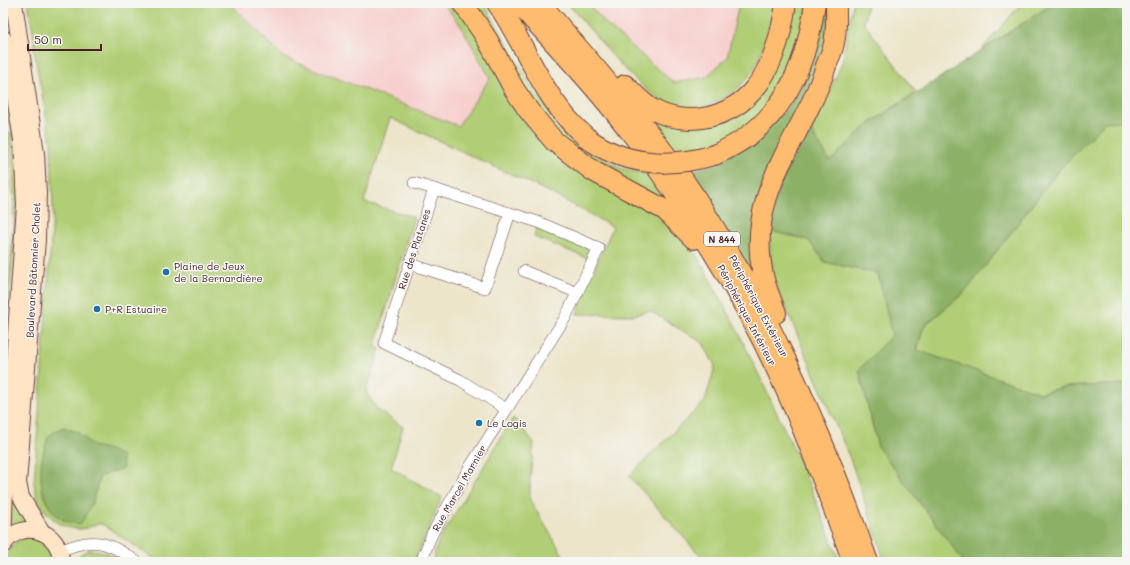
<svg xmlns="http://www.w3.org/2000/svg" width="1130" height="565" font-family="Mali,sans-serif">
<style>
.built{fill:#f7d0ce}
.green{fill:#b0ce75;stroke:#7d7650}
.forest{fill:#8cb166;stroke:#6b6848}
.lines{fill:none;stroke-linecap:round;stroke-linejoin:round}
.street-casing{stroke:#623d43;stroke-width:12}
.secondary-casing{stroke:#623d43;stroke-width:18}
.highway-casing{stroke:#623d43;stroke-width:22}
.street{stroke:#fff;stroke-width:11}
.secondary{stroke:#ffe4c6;stroke-width:16}
.highway{stroke:#febc70;stroke-width:20}
.highway-bridge-casing{stroke:#623d43;stroke-width:22;stroke-linecap:butt}
.highway-bridge{stroke:#febc70;stroke-width:20}
.poi-dot{fill:#1f6fb2;stroke:#f6f6f2;stroke-width:1.5}
.labels{text-anchor:middle;dominant-baseline:central;stroke-width:3;stroke-linejoin:round;paint-order:stroke}
.shield{fill:#f6f6f2;stroke:#7e6067;stroke-width:1}
.shield-label{font-size:9px;font-weight:bold;fill:#4a1f2b}
.street-label{font-size:10px;fill:#4a1f2b;stroke:#f6f6f2}
.poi-label{font-size:10px;fill:#4a1f2b;stroke:#f6f6f2;text-anchor:start}
</style>
<rect width="100%" height="100%" fill="#f6f6f2"/>
<filter id="ink" filterUnits="userSpaceOnUse"><feTurbulence type="fractalNoise" baseFrequency=".025" numOctaves="2"/><feDisplacementMap in="SourceGraphic" scale="8" xChannelSelector="R" yChannelSelector="G"/><feConvolveMatrix kernelMatrix="1 2 1 2 8 2 1 2 1" color-interpolation-filters="sRGB"/></filter>
<filter id="wash" filterUnits="userSpaceOnUse"><feTurbulence type="fractalNoise" baseFrequency=".012" numOctaves="4" result="noise"/><feDisplacementMap in="SourceGraphic" scale="16" xChannelSelector="R" yChannelSelector="G"/><feGaussianBlur stdDeviation="0.9" result="paint"/><feColorMatrix in="noise" values="0 0 0 0 0 0 0 0 0 0 0 0 0 0 0 0 0 1.4 0 .05"/><feComposite in="paint" operator="in"/></filter>
<g filter="url(#wash)">
<rect width="100%" height="100%" fill="#ece5ca"/>
<g class="built">
<polygon points="230,3 443,3 461,26 490,78 458,126 283,57"/>
<polygon points="587,3 739,3 727,58 706,77 674,83 608,26"/>
</g>
<g class="green">
<path d="M28,3H230L283,57L458,126L490,78L461,26L443,3H484L535,92L567,131L593,154L623,169L647,174L661,196L660,213L693,248L736,327L801,464L840,562H699L703,559L629,476L705,401L715,366L703,343L650,311L633,315L577,314L582,297L613,227L551,193L390,118L364,202L414,217L375,346L380,349L366,392L377,409L403,427L391,468L442,497L414,562H159L102,524C94,523 87,530 78,529C55,528 36,506 34,483L53,213L51,143L33,45L35,44Z"/>
<path d="M567,3H587L608,26L674,83L706,77L727,58L739,3H775C766,39 760,79 723,99C715,103 707,107 698,108C685,110 671,107 660,100C626,77 595,33 567,3Z"/>
<polygon points="791,3 809,3 804,43 767,111 713,150 678,157 653,124 661,118 738,110"/>
<polygon points="853,3 867,3 864,23 916,92 869,124 830,161 811,131 842,63"/>
<polygon points="1022,3 1054,3 980,51"/>
<polygon points="3,62 11,98 19,179 3,392 3,349 14,220 12,131 3,89"/>
<polygon points="1127,120 1127,384 1064,387 1040,393 917,351 924,326 966,291 1058,171 1105,122"/>
<polygon points="3,133 11,133 3,274"/>
<polygon points="537,226 584,246 590,252 587,258 534,237"/>
<polygon points="770,231 808,240 825,262 878,274 892,335 859,370 878,447 964,562 885,562 851,461 777,287 770,256"/>
<polygon points="513,418 521,425 534,443 530,478 530,500 567,562 432,562 439,540"/>
<polygon points="11,471 31,523 10,529"/>
<path d="M32,535L51,546L55,562H6C8,545 16,540 32,535Z"/>
<path d="M88,550C103,550 112,554 124,562H72L79,555Z"/>
</g>
<g class="forest">
<polygon points="824,3 831,3 828,41 776,163 757,273 751,273 690,171 720,163 785,111 800,90 813,59"/>
<polygon points="1054,3 1127,3 1127,120 1105,122 1058,171 966,291 924,326 917,350 1040,393 1064,387 1127,384 1127,562 964,562 878,447 859,370 892,335 878,274 825,262 808,240 770,231 773,208 782,178 811,131 830,161 869,124"/>
<path d="M63,427L78,432L93,446L110,450L122,456L123,469L100,476L93,501L81,524C46,524 37,487 42,459C44,452 45,441 50,435C53,432 59,430 63,427Z"/>
</g>
</g>
<g filter="url(#ink)">
<g class="lines">
<g class="street-casing">
<g id="street">
<polyline points="414,183 434,189"/>
<polyline points="410,264 485,288 510,213"/>
<polyline points="524,271 578,293"/>
<path d="M60,551C93,536 108,541 137,562"/>
<polyline points="421,562 432,534 468,470 565,318 599,248 538,222 434,189 384,343 460,380 506,409"/>
</g>
</g>
<g class="secondary-casing">
<g id="secondary">
<polyline points="14,3 36,153 38,194 37,240 18,483 21,497 42,532"/>
<polyline points="3,38 13,85 22,140 25,205 5,489 3,542"/>
<path d="M3,545C20,518 61,529 61,562"/>
</g>
</g>
<g class="highway-casing">
<g id="highway">
<polyline points="463,3 487,39 514,89 529,111 554,141 593,171 665,210 694,239"/>
<path d="M497,3C527,47 544,102 586,137"/>
<path d="M518,3C558,47 599,90 635,138C694,216 746,300 786,390C811,446 832,504 853,562"/>
<path d="M540,3C588,60 638,115 681,176C763,296 820,426 868,562"/>
<path d="M625,85C633,93 642,103 652,109C686,128 730,119 755,88C773,66 782,31 786,3"/>
<path d="M714,155C780,128 806,70 815,3"/>
<path d="M776,313C771,299 764,285 762,270C747,189 804,137 826,66C829,58 833,50 834,43C837,30 836,16 836,3"/>
</g>
</g>
<use href="#street" class="street"/>
<use href="#secondary" class="secondary"/>
<use href="#highway" class="highway"/>
<g class="highway-bridge-casing">
<path id="highway-bridge" d="M586,137C623,166 670,168 714,155"/>
</g>
<use href="#highway-bridge" class="highway-bridge"/>
</g>
</g>
<g class="poi-dot">
<circle cx="166" cy="272" r="4"/>
<circle cx="97" cy="309" r="4"/>
<circle cx="479" cy="423" r="4"/>
</g>
<g class="labels">
<rect class="shield" x="704" y="232" width="36" height="14" rx="3"/>
<g class="shield-label">
<text x="722" y="239">N 844</text>
</g>
<g class="street-label">
<text transform="translate(414 249) rotate(-72)">Rue des Platanes</text>
<text transform="translate(33 270) rotate(-87)">Boulevard Bâtonnier Cholet</text>
<text transform="translate(759 306) rotate(62)">Périphérique Extérieur</text>
<text transform="translate(747 315) rotate(62)">Périphérique Intérieur</text>
<text transform="translate(459 488) rotate(-60)">Rue Marcel Marnier</text>
</g>
<g class="poi-label">
<text x="174" y="266">Plaine de Jeux<tspan x="174" dy="12">de la Bernardière</tspan></text>
<text x="105" y="309">P+R Estuaire</text>
<text x="487" y="423">Le Logis</text>
</g>
</g>
<rect width="1130" height="565" fill="none" stroke="#f6f6f2" stroke-width="16"/>
<path d="M28 44v6h73v-6" fill="none" stroke="#4a1f2b" stroke-width="2"/>
<text x="34" y="44" font-size="12" fill="#4a1f2b" stroke="#f6f6f2" stroke-width="3" paint-order="stroke">50 m</text>
</svg>
